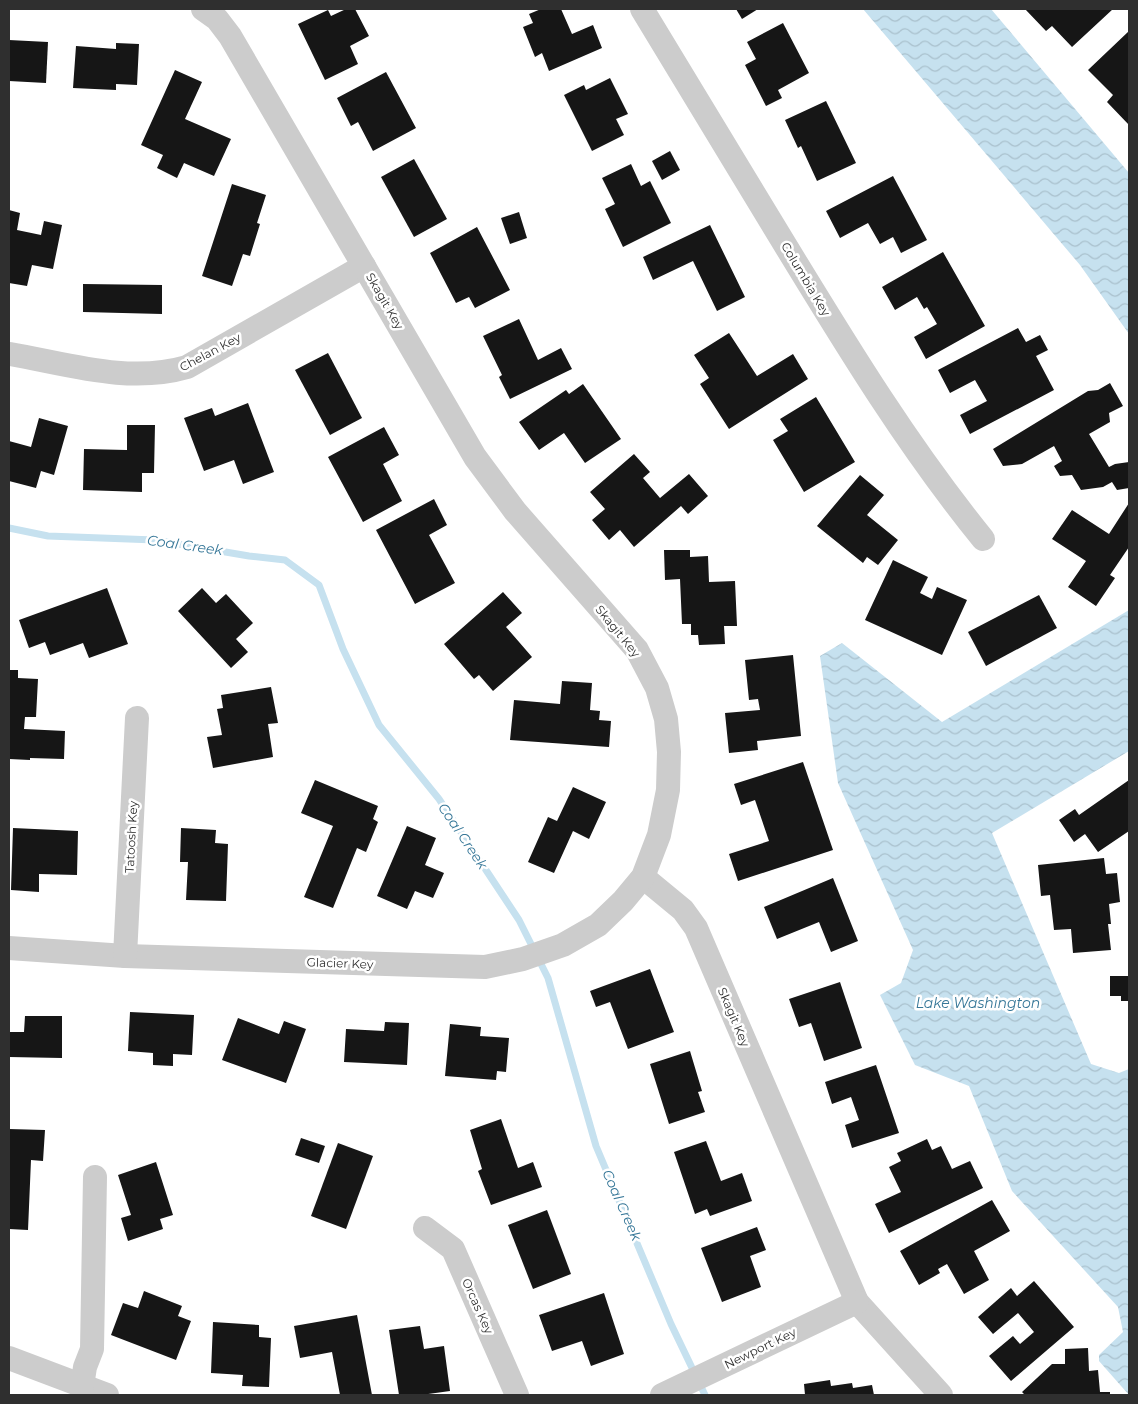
<svg xmlns="http://www.w3.org/2000/svg" width="1138" height="1404" font-family="Montserrat,sans-serif">
<style>
.water{fill:url(#water-waves)}
.lines{fill:none;stroke-linecap:round;stroke-linejoin:round}
.stream{stroke:#c6e1ef;stroke-width:7}
.building{fill:#161616}
.minor{stroke:#ccc;stroke-width:24}
.labels{text-anchor:middle;dominant-baseline:central;stroke-width:5;stroke-linejoin:round;paint-order:stroke}
.street-label{font-size:12px;fill:#2f2f2f;stroke:#fff}
.water-label{font-size:14px;font-style:italic;fill:#367798;stroke:#fff}
</style>
<defs>
<pattern id="water-waves" width="16" height="10" patternUnits="userSpaceOnUse" patternTransform="scale(1.25)"><rect width="16" height="10" fill="#c6e1ef"/><path d="M0 5q4-4 8 0t8 0" fill="none" stroke="#aac1cd"/></pattern>
</defs>
<rect width="100%" height="100%" fill="#fff"/>
<g class="water">
<polygon points="863,9 991,9 1129,173 1129,334 1080,265"/>
<polygon points="1129,610 1129,751 992,833 1091,1064 1119,1073 1129,1069 1129,1395 1099,1361 1099,1355 1123,1332 1118,1307 1012,1191 969,1086 915,1065 880,995 901,983 913,950 838,783 820,656 842,643 942,722"/>
</g>
<g class="lines">
<polyline class="stream" points="9,528 48,536 155,540 249,556 285,560 319,585 343,649 379,725 439,799 519,920 548,978 596,1146 671,1324 705,1395"/>
</g>
<g class="building">
<polygon points="346,9 355,9 369,36 350,46 358,64 325,80 298,24 328,10 331,16"/>
<polygon points="541,9 561,9 572,34 593,25 602,48 549,71 542,53 535,57 523,27 533,23 529,14"/>
<polygon points="736,9 758,9 742,19"/>
<polygon points="1025,9 1113,9 1072,47 1052,26 1046,31"/>
<polygon points="783,23 809,73 778,90 782,98 766,106 745,65 756,59 747,42"/>
<polygon points="1129,31 1129,125 1107,102 1113,95 1088,70"/>
<polygon points="9,40 48,42 46,83 9,81"/>
<polygon points="116,43 139,44 137,85 116,84 116,90 73,88 76,46 116,49"/>
<polygon points="175,70 202,82 185,119 231,139 214,176 184,163 177,178 157,168 163,155 141,145"/>
<polygon points="386,72 416,128 373,151 358,122 351,126 337,98"/>
<polygon points="610,78 628,114 616,119 624,135 592,151 564,95 584,85 586,90"/>
<polygon points="826,101 856,163 817,181 801,146 798,148 785,120"/>
<polygon points="670,151 680,170 662,180 652,161"/>
<polygon points="414,159 447,219 414,237 381,177"/>
<polygon points="631,164 641,186 650,181 671,223 623,247 605,209 615,204 602,178"/>
<polygon points="893,176 927,240 901,253 893,237 880,244 868,223 840,238 826,211"/>
<polygon points="232,184 266,195 257,223 260,224 250,256 243,254 232,286 202,276"/>
<polygon points="9,210 20,213 17,230 41,235 44,221 62,225 53,269 32,265 27,286 9,283"/>
<polygon points="519,212 527,238 510,244 501,218"/>
<polygon points="710,225 745,297 717,311 693,261 653,280 643,257"/>
<polygon points="477,227 510,290 475,308 469,297 456,303 430,253"/>
<polygon points="943,252 985,326 926,359 914,337 937,324 927,307 924,309 917,297 895,310 882,287"/>
<polygon points="83,284 162,285 162,314 83,312"/>
<polygon points="519,319 538,360 561,348 572,369 510,399 499,377 502,375 483,336"/>
<polygon points="1018,328 1026,342 1040,335 1048,350 1036,356 1054,390 970,434 960,415 987,401 975,380 950,393 938,370"/>
<polygon points="729,333 757,376 793,354 808,379 729,429 700,384 709,378 694,355"/>
<polygon points="328,353 362,418 330,435 295,370"/>
<polygon points="1110,383 1123,406 1109,413 1110,422 1089,434 1109,467 1115,464 1129,462 1129,488 1117,490 1112,482 1103,487 1081,490 1072,475 1060,476 1054,466 1062,461 1054,446 1022,464 1003,466 993,449 1088,391 1098,390"/>
<polygon points="583,384 621,439 585,463 564,433 539,450 519,422 566,390 569,394"/>
<polygon points="816,397 855,462 804,492 773,440 788,431 780,419"/>
<polygon points="248,403 274,472 243,484 234,460 204,471 184,418 212,408 215,416"/>
<polygon points="39,418 68,426 54,475 41,471 36,488 9,481 9,441 31,447"/>
<polygon points="127,425 155,425 154,473 142,473 142,492 83,490 84,449 127,450"/>
<polygon points="384,427 399,455 383,464 402,501 363,522 328,457"/>
<polygon points="634,454 650,472 643,478 660,498 689,474 708,496 688,514 681,506 634,547 620,530 609,540 592,520 605,509 590,492"/>
<polygon points="860,475 884,495 867,515 898,540 878,565 867,557 863,563 817,526"/>
<polygon points="434,499 447,525 429,535 455,583 415,604 376,530"/>
<polygon points="1129,503 1129,547 1110,575 1115,578 1096,606 1068,587 1086,561 1052,539 1072,510 1109,534"/>
<polygon points="664,550 690,550 690,557 708,556 709,582 735,581 737,626 724,626 725,644 699,645 698,635 691,635 691,624 682,624 680,579 665,580"/>
<polygon points="893,560 928,577 920,593 932,599 937,587 967,600 942,655 865,620"/>
<polygon points="107,588 128,644 89,658 83,643 50,655 45,642 29,648 19,620"/>
<polygon points="202,588 216,603 226,594 253,623 236,639 248,652 231,668 178,611"/>
<polygon points="503,592 522,613 506,627 532,657 493,691 479,675 474,679 444,644"/>
<polygon points="1039,595 1057,628 986,666 968,632"/>
<polygon points="793,655 801,736 757,741 758,750 729,753 725,713 760,710 758,699 749,700 745,660"/>
<polygon points="9,670 18,670 18,678 38,679 36,717 25,717 24,729 65,731 64,759 30,758 30,760 9,759"/>
<polygon points="562,681 592,683 590,710 600,711 599,720 611,721 609,747 510,740 514,700 560,704"/>
<polygon points="271,687 278,723 268,724 273,757 213,768 207,737 222,735 217,709 223,708 221,695"/>
<polygon points="803,762 833,850 738,881 729,854 769,841 755,800 741,805 734,784"/>
<polygon points="315,780 378,806 373,819 378,822 366,852 357,848 333,908 304,897 333,826 301,813"/>
<polygon points="1129,780 1129,831 1098,852 1085,834 1074,842 1059,820 1075,809 1079,815"/>
<polygon points="573,787 606,802 589,839 573,831 554,873 528,862 548,817 557,821"/>
<polygon points="407,826 436,838 425,865 444,873 433,898 415,891 407,909 377,896"/>
<polygon points="13,828 78,831 77,875 39,874 39,892 11,890"/>
<polygon points="181,828 216,830 215,843 228,844 226,901 186,900 188,862 180,862"/>
<polygon points="1104,858 1106,874 1117,873 1120,902 1109,904 1111,924 1108,924 1111,950 1073,953 1071,929 1054,930 1050,895 1041,896 1038,865"/>
<polygon points="833,878 858,941 831,952 819,922 777,939 764,907"/>
<polygon points="650,969 674,1032 628,1049 610,1002 596,1007 590,991"/>
<polygon points="1110,976 1129,976 1129,1001 1121,1001 1121,996 1110,996"/>
<polygon points="840,982 862,1048 824,1061 811,1023 799,1027 789,999"/>
<polygon points="130,1012 194,1015 192,1055 173,1054 173,1066 153,1065 153,1053 128,1051"/>
<polygon points="25,1016 62,1016 62,1058 9,1057 9,1032 24,1032"/>
<polygon points="238,1018 279,1034 284,1021 306,1029 286,1083 222,1060"/>
<polygon points="385,1022 409,1023 407,1065 344,1062 346,1029 384,1031"/>
<polygon points="450,1024 481,1027 480,1036 509,1038 506,1072 497,1071 496,1080 445,1076"/>
<polygon points="690,1051 702,1091 698,1092 705,1112 669,1124 650,1064"/>
<polygon points="876,1065 899,1133 852,1148 845,1125 859,1120 851,1097 832,1104 825,1082"/>
<polygon points="501,1119 518,1168 533,1162 542,1187 491,1205 478,1171 482,1169 470,1130"/>
<polygon points="9,1129 45,1130 43,1161 31,1160 28,1230 9,1229"/>
<polygon points="301,1138 325,1146 319,1163 295,1155"/>
<polygon points="927,1139 932,1150 941,1146 952,1169 970,1161 983,1188 889,1233 875,1204 901,1192 889,1167 901,1161 897,1153"/>
<polygon points="706,1141 721,1181 742,1173 752,1201 710,1216 707,1209 695,1214 674,1152"/>
<polygon points="338,1143 373,1156 346,1229 311,1216"/>
<polygon points="156,1162 173,1215 160,1219 163,1229 128,1241 121,1218 131,1215 118,1175"/>
<polygon points="992,1200 1010,1231 974,1251 989,1280 964,1294 947,1264 938,1269 940,1273 919,1285 900,1251"/>
<polygon points="547,1210 571,1274 533,1289 508,1225"/>
<polygon points="757,1227 766,1250 750,1256 761,1287 722,1302 701,1248"/>
<polygon points="1034,1281 1074,1327 1011,1381 989,1356 1013,1336 1020,1344 1034,1332 1018,1313 993,1334 978,1317 1011,1288 1017,1296"/>
<polygon points="144,1291 182,1306 178,1316 191,1321 176,1360 111,1335 123,1303 138,1308"/>
<polygon points="604,1293 624,1354 591,1366 582,1341 552,1351 539,1315"/>
<polygon points="357,1315 372,1395 340,1395 332,1352 300,1358 294,1326"/>
<polygon points="213,1322 259,1325 259,1337 271,1338 269,1387 242,1386 243,1375 211,1373"/>
<polygon points="420,1326 424,1349 444,1346 450,1391 421,1395 399,1395 389,1330"/>
<polygon points="1088,1348 1089,1371 1098,1370 1100,1392 1110,1392 1110,1395 1025,1395 1022,1392 1052,1364 1065,1364 1065,1349"/>
<polygon points="830,1380 831,1386 852,1383 853,1388 872,1385 874,1395 805,1395 804,1384"/>
</g>
<g class="lines">
<g class="minor">
<path d="M642,9C690,88 738,168 787,248C848,348 909,448 983,539"/>
<path d="M10,354C68,364 129,384 187,367L364,266"/>
<polyline points="643,877 683,910 696,928 857,1302 941,1395"/>
<polyline points="9,948 125,956 485,967 523,959 563,945 598,925 623,901 643,877 659,835 668,790 669,752 666,719 657,688 637,650 515,511 475,457 230,36 217,19 203,9"/>
<polyline points="125,956 137,718"/>
<polyline points="425,1228 453,1249 517,1395"/>
<polyline points="9,1358 107,1395"/>
<polyline points="82,1386 85,1367 92,1349 95,1177"/>
<polyline points="662,1395 857,1302"/>
</g>
</g>
<g class="labels">
<g class="street-label">
<text transform="translate(806 279) rotate(59)">Columbia Key</text>
<text transform="translate(385 301) rotate(60)">Skagit Key</text>
<text transform="translate(210 352) rotate(-28)">Chelan Key</text>
<text transform="translate(618 631) rotate(51)">Skagit Key</text>
<text transform="translate(131 837) rotate(-87)">Tatoosh Key</text>
<text transform="translate(340 963) rotate(2)">Glacier Key</text>
<text transform="translate(734 1017) rotate(67)">Skagit Key</text>
<text transform="translate(478 1306) rotate(66)">Orcas Key</text>
<text transform="translate(760 1348) rotate(-26)">Newport Key</text>
</g>
<g class="water-label">
<text transform="translate(185 545) rotate(8)">Coal Creek</text>
<text transform="translate(463 836) rotate(56)">Coal Creek</text>
<text x="978" y="1003">Lake Washington</text>
<text transform="translate(622 1205) rotate(66)">Coal Creek</text>
</g>
</g>
<rect width="1138" height="1404" fill="none" stroke="#2f2f2f" stroke-width="20"/>
</svg>
